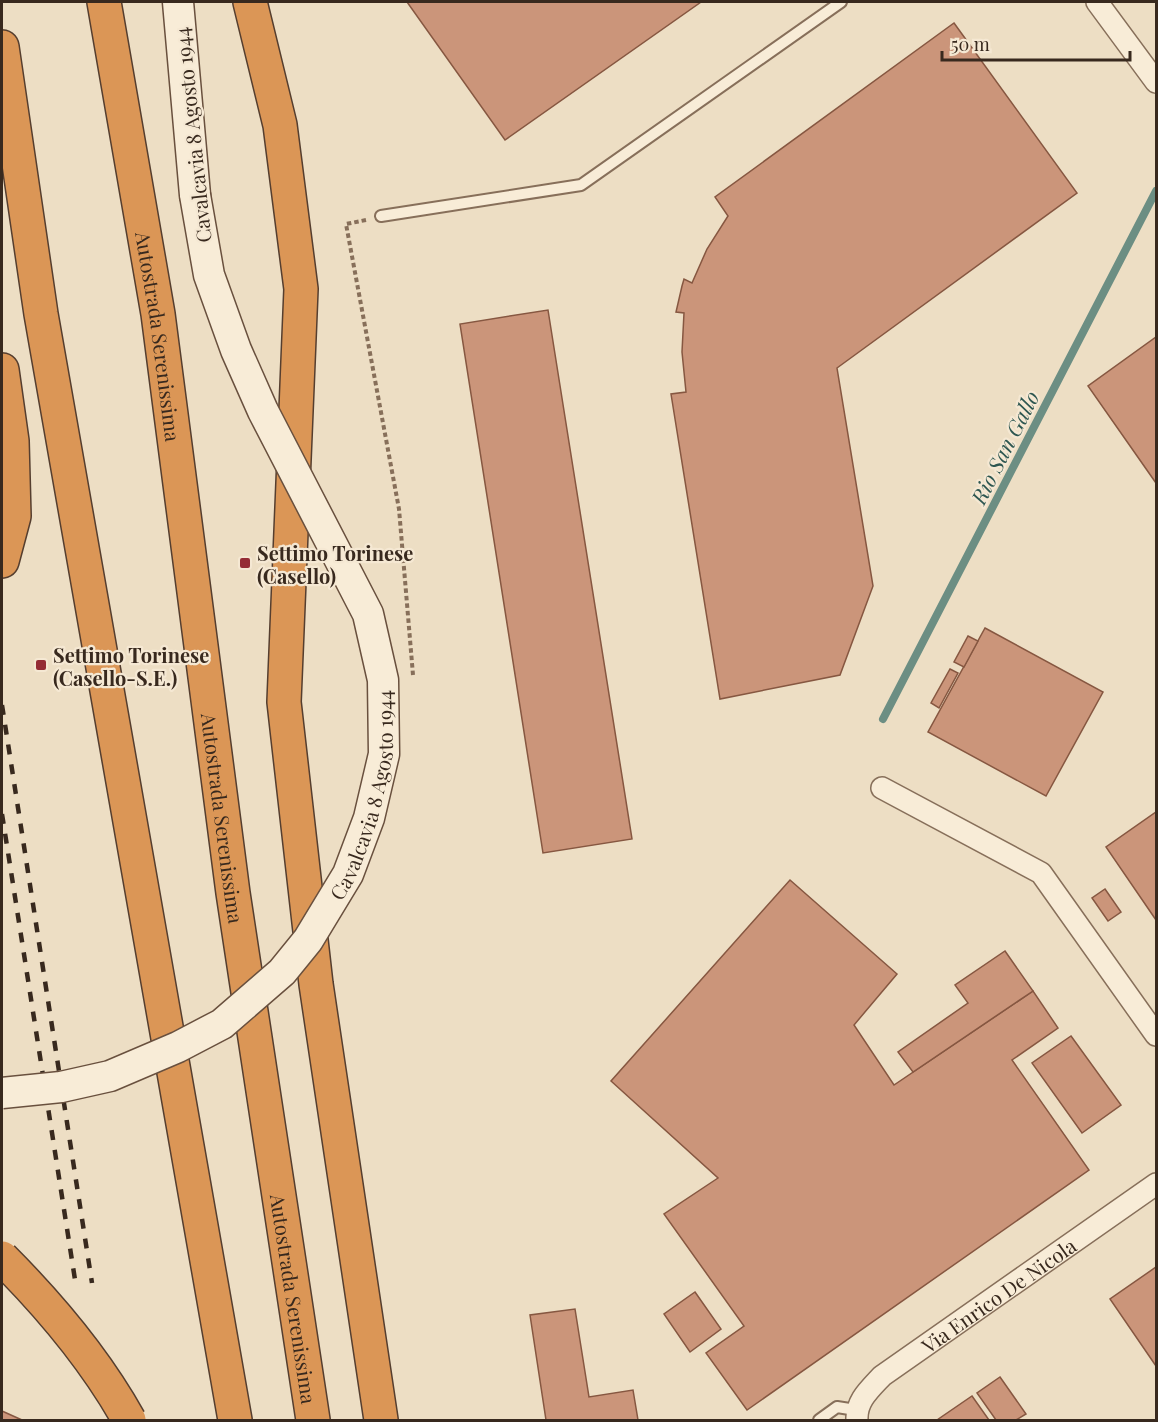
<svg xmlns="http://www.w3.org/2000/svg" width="1158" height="1422" font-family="'Playfair Display',serif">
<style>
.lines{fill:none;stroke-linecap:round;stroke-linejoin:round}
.stream{stroke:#6c8e83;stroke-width:8}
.building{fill:#cb957a;stroke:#865741;stroke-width:1.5}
.service-casing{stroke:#876f5a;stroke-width:14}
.minor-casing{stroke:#876f5a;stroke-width:24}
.secondary-casing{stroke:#69503e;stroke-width:33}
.motorway-casing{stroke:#553e2f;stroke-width:36}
.path{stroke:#876f5a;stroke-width:4;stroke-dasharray:4.5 3;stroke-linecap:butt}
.service{stroke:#f8ecd7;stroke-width:10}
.minor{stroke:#f8ecd7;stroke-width:21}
.secondary{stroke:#f8ecd7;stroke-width:30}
.motorway{stroke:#db9656;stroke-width:33}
.rail{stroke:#38291e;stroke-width:4.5;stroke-dasharray:10 10;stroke-linecap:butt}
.secondary-bridge-casing{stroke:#69503e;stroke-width:33;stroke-linecap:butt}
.motorway-bridge-casing{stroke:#553e2f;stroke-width:36;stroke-linecap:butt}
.secondary-bridge{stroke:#f8ecd7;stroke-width:30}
.motorway-bridge{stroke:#db9656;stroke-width:33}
.poi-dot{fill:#952c35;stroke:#f5e8d3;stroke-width:2}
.labels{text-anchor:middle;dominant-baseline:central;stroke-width:4.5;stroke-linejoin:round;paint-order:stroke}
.street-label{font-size:20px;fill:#38291e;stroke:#f5e8d3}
.poi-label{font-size:20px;font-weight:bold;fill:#38291e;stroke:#f5e8d3;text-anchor:start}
.water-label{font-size:21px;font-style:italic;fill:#2e5751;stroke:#f5e8d3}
</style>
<rect width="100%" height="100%" fill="#eddec4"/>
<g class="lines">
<polyline class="stream" points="883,719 1156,191"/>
</g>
<g class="building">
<polygon points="407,2 701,2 505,140"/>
<polygon points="954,23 1077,193 837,368 873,586 840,675 720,699 671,394 686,392 682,352 684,313 676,312 682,286 684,279 692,283 707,249 728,216 715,197"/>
<polygon points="548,310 632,839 543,853 460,324"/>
<polygon points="1156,337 1156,483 1088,386"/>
<polygon points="985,628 1103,692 1046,796 928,732"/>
<polygon points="968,636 978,641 964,667 954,662"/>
<polygon points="950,669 958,673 939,708 931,703"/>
<polygon points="1156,812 1156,920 1106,847"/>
<polygon points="790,880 897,974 854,1025 894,1085 1033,991 1058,1028 1012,1060 1089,1170 747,1410 706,1353 744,1326 664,1214 718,1178 611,1081"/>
<polygon points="1105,889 1121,912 1108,921 1092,898"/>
<polygon points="1005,951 1033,991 913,1072 898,1052 968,1003 955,985"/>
<polygon points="1071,1036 1121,1105 1082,1133 1032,1063"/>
<polygon points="1156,1267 1156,1366 1110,1299"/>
<polygon points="695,1292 721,1329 690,1352 664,1314"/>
<polygon points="575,1309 589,1397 633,1390 638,1420 546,1420 530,1315"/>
<polygon points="1000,1377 1026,1414 1016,1420 996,1420 977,1393"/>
<polygon points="972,1396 989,1420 937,1420"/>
<polygon points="2,1411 22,1420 2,1420"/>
</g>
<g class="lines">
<g class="service-casing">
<g id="service">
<polyline points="381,216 581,185 841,2"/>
<polyline points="819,1420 837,1407 856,1410"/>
</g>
</g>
<g class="minor-casing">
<g id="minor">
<polyline points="1097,2 1156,82"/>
<polyline points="882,788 1041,873 1156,1035"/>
<path id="s1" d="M857,1420C856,1401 869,1390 882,1376L1156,1184"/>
</g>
</g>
<g class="secondary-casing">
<polyline id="secondary" points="178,2 195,195"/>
</g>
<g class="motorway-casing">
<g id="motorway">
<path id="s2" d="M104,2L158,314L233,893L313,1420"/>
<polyline points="250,2 280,125 301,289 284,702 316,984 381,1420"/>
<polyline points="2,47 41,314 235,1420"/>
<polyline points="2,370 12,441 14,516 2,561"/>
</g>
</g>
<polyline class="path" points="366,220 346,224 399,509 413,675"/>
<use href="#service" class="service"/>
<use href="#minor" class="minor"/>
<use href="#secondary" class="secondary"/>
<use href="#motorway" class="motorway"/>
<g class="rail">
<polyline points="2,705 92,1283"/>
<polyline points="2,814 76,1286"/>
</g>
<g class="secondary-bridge-casing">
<g id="secondary-bridge">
<path id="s3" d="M2,1093L61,1087L110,1076L178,1047L222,1024L282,972L308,940L348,874L369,818L384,754L383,680L368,614L263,411L236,350L209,275L195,195"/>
</g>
</g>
<g class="motorway-bridge-casing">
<path id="motorway-bridge" d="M2,1258C51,1307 95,1359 129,1420"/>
</g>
<use href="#secondary-bridge" class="secondary-bridge"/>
<use href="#motorway-bridge" class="motorway-bridge"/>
</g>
<g class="poi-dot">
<rect x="239" y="557" width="12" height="12" rx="3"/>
<rect x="35" y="659" width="12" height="12" rx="3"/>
</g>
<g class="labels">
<g class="street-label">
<text transform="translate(192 135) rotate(-96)">Cavalcavia 8 Agosto 1944</text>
<text stroke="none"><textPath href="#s2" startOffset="339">Autostrada Serenissima</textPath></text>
<text stroke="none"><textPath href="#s3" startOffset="512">Cavalcavia 8 Agosto 1944</textPath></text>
<text stroke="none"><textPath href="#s2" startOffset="825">Autostrada Serenissima</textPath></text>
<text stroke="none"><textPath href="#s1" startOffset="194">Via Enrico De Nicola</textPath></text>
<text stroke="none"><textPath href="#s2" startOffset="1311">Autostrada Serenissima</textPath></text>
</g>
<g class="poi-label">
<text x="257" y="552">Settimo Torinese<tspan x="257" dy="23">(Casello)</tspan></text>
<text x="53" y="654">Settimo Torinese<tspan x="53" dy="23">(Casello-S.E.)</tspan></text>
</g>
<g class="water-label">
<text transform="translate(1004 447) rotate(-63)">Rio San Gallo</text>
</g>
</g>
<rect width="1158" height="1422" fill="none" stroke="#38291e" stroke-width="6"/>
<path d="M942 51v9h188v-9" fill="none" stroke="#38291e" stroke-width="3"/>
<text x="951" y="51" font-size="18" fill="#38291e" stroke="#f5e8d3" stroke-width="4.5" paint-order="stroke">50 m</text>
</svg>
